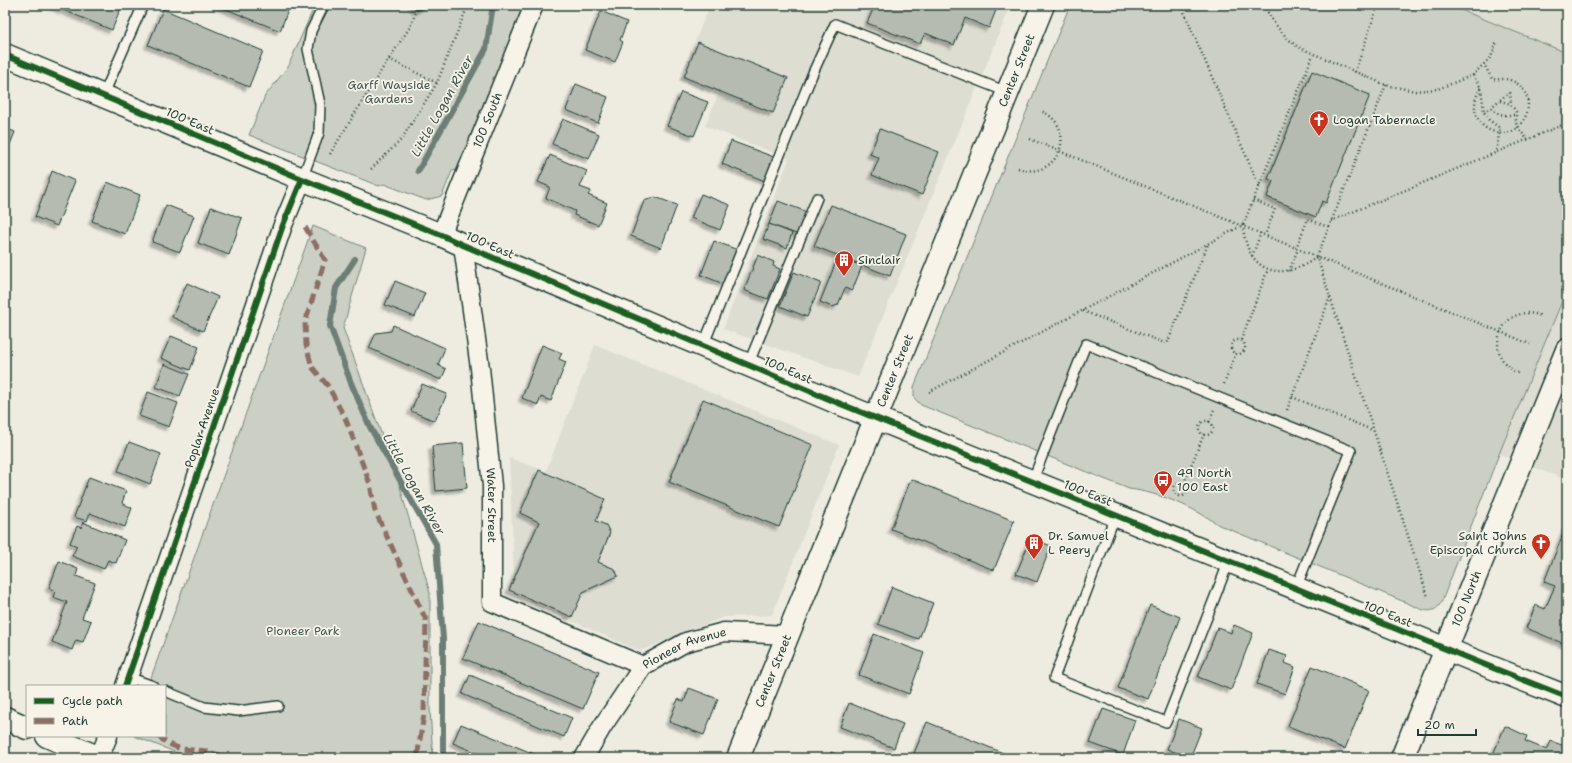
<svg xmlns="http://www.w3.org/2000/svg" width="1572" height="763" font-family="'Shantell Sans',sans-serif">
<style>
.built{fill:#ddddd2}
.green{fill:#cccfc4;stroke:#76867c}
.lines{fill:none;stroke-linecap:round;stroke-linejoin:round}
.stream{stroke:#6c7e74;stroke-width:6}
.building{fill:#b5bbb0;stroke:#1f3d34;filter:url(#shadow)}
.service-casing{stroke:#1f3d34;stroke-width:12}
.minor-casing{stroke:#1f3d34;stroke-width:21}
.tertiary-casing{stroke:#1f3d34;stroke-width:25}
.secondary-casing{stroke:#1f3d34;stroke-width:25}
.path{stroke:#1f3d34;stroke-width:2.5;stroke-dasharray:1 3;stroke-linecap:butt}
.service{stroke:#f7f3e8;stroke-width:9}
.minor{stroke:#f7f3e8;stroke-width:18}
.tertiary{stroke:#f7f3e8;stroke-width:22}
.secondary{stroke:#f7f3e8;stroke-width:22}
.quiet{stroke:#8d6e63;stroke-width:5;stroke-dasharray:10 5;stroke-linecap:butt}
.cycleway-casing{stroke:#f7f3e8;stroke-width:8}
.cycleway{stroke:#1b5e20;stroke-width:6}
.labels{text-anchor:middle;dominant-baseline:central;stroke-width:3.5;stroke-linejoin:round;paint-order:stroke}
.street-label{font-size:12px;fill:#1f3d34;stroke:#f7f3e8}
.park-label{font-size:12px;fill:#425a51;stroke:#f7f3e8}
.poi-label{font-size:12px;fill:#1f3d34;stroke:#f7f3e8;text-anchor:start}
.water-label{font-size:13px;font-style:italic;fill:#3f584f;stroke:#f7f3e8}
</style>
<defs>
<filter id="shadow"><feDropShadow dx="-3.5" dy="3.5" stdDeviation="1" flood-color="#0004"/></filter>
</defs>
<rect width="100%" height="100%" fill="#eeece1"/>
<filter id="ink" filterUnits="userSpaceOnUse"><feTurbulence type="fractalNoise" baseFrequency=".025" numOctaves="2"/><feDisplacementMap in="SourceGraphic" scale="8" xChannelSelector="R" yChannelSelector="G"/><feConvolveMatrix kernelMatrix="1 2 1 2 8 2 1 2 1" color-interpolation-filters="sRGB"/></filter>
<g filter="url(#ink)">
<g class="built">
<polygon points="710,5 1011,5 858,377 723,329 789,159 705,126 718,95 679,80"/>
<polygon points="1449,5 1567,5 1567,53"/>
<polygon points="1567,289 1567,480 1499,454"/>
<polygon points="595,345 839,445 772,615 724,617 640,651 515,596 509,458 546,471"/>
</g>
<g class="green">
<polygon points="315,5 528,5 458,170 452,171 442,196 426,200 384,184 379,186 249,135 265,96 290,64 290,62"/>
<path d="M1070,5H1449L1567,53V289L1499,454L1442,601C1433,618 1421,609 1407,603L1219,525C1193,507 1160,493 1129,489L921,405L914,398V387Z"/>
<polygon points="313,226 366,248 343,328 398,480 430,593 430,709 433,758 190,758 134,736 165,736 165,686 148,686"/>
</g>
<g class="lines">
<g class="stream">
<polyline points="418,171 486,49 493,5"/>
<polyline points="355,259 336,288 330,326 351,383 370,427 436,544 443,639 443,758"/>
</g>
</g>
<g class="building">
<polygon points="51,5 122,5 112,30"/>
<polygon points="216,5 290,5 280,31"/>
<polygon points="412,5 427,5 423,9 418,10 414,8"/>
<polygon points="875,5 998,5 989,28 965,18 954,45 925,33 920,44 867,23"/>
<polygon points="163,9 263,51 249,87 148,45"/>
<polygon points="601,11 627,22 620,40 623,42 615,62 585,50"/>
<polygon points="698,42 788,78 773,113 684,77"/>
<polygon points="1312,71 1370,95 1326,203 1322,201 1316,217 1267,197 1273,181 1268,179"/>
<polygon points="576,84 608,97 598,123 566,110"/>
<polygon points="681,92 708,102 694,136 667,126"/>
<polygon points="563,119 599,134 589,159 552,144"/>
<polygon points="5,128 15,132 5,157"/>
<polygon points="880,129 939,152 922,195 872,175 879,158 870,154"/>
<polygon points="731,141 774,157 765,181 722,164"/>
<polygon points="550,155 587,171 580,187 591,191 588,195 607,203 598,225 574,215 575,211 546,198 550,187 538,182"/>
<polygon points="52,171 75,181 57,226 35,217"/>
<polygon points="107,182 140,195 125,234 92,221"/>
<polygon points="701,194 730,205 720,230 691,218"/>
<polygon points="655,197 677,205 661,248 631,236 644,201"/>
<polygon points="778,201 807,212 799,235 769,224"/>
<polygon points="166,205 194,216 180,252 152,242"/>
<polygon points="831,205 906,234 890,276 814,246"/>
<polygon points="211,207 242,218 229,255 198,243"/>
<polygon points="769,224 792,233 787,248 763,239"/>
<polygon points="714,241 738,250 724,284 701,275"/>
<polygon points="758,255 774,262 773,266 780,269 768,299 744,290"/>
<polygon points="838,257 862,266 852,291 845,288 838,305 832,307 820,302"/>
<polygon points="794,272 821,283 807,317 780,306"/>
<polygon points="395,281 425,293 415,317 385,305"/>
<polygon points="187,283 218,297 203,331 172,317"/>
<polygon points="393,325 445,348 438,365 446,369 441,380 369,348 376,333 391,331"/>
<polygon points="171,336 199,347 190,370 161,358"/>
<polygon points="542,345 562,353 559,359 566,362 551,401 541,397 538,405 522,398"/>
<polygon points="164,364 189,374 180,396 156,387"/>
<polygon points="422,384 447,394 435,421 411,411"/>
<polygon points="148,392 178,403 169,427 139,416"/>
<polygon points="703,399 813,445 779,527 669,482"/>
<polygon points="129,442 161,454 150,484 118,471"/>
<polygon points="463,443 467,488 436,491 432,446"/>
<polygon points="539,470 605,499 596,521 606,525 610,533 598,562 615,569 618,576 583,592 572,617 509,590 539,522 520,513"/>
<polygon points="89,477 126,491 122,503 132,508 125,527 90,513 87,521 74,517"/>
<polygon points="911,479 1014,521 994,570 891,529"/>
<polygon points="83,522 125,540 116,563 108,560 104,569 72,556 77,546 70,543 77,526 81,528"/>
<polygon points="1567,524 1567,645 1526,628 1536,605 1545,609 1555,586 1544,582"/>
<polygon points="1031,538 1051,546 1037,582 1016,574"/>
<polygon points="59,561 78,569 76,576 95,583 82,618 91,621 83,642 76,640 72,650 52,642 67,602 53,597 55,591 49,588"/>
<polygon points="892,587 933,603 919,639 878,624"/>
<polygon points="1150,605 1180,617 1148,699 1118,688"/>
<polygon points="479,621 599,672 583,709 463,658"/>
<polygon points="1234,625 1253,633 1231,690 1198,677 1218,627 1231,633"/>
<polygon points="874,634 924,653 909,694 859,675"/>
<polygon points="1269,650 1287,656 1285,663 1295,667 1285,694 1257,684"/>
<polygon points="1312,666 1369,690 1345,749 1288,726"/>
<polygon points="470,675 572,718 564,737 462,694"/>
<polygon points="689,688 718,699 704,735 669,722 678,699 684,702"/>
<polygon points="849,703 903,724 894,748 840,727"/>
<polygon points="1103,709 1135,720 1123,755 1090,743"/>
<polygon points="1179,719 1202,728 1190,758 1167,749"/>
<polygon points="927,722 1013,757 912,758"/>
<polygon points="461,724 544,758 489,758 453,743"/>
<polygon points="1505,726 1527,736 1525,741 1547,750 1551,741 1567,747 1567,758 1492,757"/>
<polygon points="831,752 847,758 828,758"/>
</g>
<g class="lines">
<g class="service-casing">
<g id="service">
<polyline points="103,96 143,5"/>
<polyline points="302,179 319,133 320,104 308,49 311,31 324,5"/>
<polyline points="703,346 812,75 835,24 1007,92"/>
<polyline points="748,365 817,198"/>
<polyline points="1032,482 1086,344 1351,451 1296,588"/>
<polyline points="1115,516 1054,678 1166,722 1229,561"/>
<polyline points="128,677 153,686"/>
<polyline points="165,691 204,707 238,711 278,706"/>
</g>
</g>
<g class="minor-casing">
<g id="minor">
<path id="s1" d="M441,235L534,5"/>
<path id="s2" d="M463,245L480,368L492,486V602L643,666"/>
<polyline points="125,686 283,225 302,179"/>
<polyline points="99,758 108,736"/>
<path id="s3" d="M584,758L602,727L643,666L686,642L724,632L788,635"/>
</g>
</g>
<g class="tertiary-casing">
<g id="tertiary">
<polyline points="5,718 27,728"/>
<polyline points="47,736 100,758"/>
<path id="s4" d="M1402,758L1567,350"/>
</g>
</g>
<g class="secondary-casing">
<g id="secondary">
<polyline points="5,55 302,179 441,235 463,245 836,402 1483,664 1567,697"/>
<path id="s5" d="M738,758L1043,5"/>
</g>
</g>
<g class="path">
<polyline points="1181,5 1259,186"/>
<path d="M1264,5C1272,22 1283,36 1298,47L1386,85L1415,91L1438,89L1473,75L1491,57L1497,42"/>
<polyline points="389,59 437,83"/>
<polyline points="1355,72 1378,5"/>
<polyline points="1473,75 1481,88 1484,112 1489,120 1500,128 1496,153"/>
<polyline points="1386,85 1317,257 1428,597"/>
<path d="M1481,88C1475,96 1473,107 1477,117C1480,123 1485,129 1492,131C1525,144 1544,92 1510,80C1504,78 1498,80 1492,79L1484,64"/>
<polyline points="1500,101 1511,104"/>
<path d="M1491,108C1500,116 1504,115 1515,115"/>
<path d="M1484,112C1491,108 1506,94 1510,93L1511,104L1516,112V123L1518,128L1528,140"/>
<polyline points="1030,139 1530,344"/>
<polyline points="330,154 381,71 410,27 419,5"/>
<path d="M1018,168C1058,183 1080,127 1041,111"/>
<polyline points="371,169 401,140 437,83 468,5"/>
<polyline points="1253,200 1275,209 1265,235"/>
<polyline points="1331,221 1567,123"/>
<path d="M1243,225C1246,272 1281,284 1317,257"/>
<polyline points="1296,248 1308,219 1328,227"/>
<polyline points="1252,256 1261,233"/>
<polyline points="1289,271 1298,249"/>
<polyline points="1083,311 1167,344 1208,244"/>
<polyline points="1241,340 1268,269"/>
<circle cx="1238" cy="347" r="7"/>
<path d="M1518,373C1479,355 1503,300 1541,316"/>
<polyline points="1224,384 1236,353"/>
<polyline points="929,392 1243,225 1313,55"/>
<polyline points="1292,397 1372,430"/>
<polyline points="1287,410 1330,297"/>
<circle cx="1206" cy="428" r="7"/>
<polyline points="1209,422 1214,409"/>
<circle cx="1181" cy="489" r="7"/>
<polyline points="1184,483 1204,434"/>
</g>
<use href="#service" class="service"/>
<use href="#minor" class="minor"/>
<use href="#tertiary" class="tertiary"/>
<use href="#secondary" class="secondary"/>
<g class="quiet">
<polyline points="305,227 325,260 305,322 306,345 312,367 328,386 346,420 370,484 375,511 426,620 424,714 417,758"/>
<polyline points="157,736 169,744 181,749 207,751 228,758"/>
</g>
<g class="cycleway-casing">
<g id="cycleway">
<polyline points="5,55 302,179 441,235 463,245 836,402 1483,664 1567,697"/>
<polyline points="125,686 283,225 302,179"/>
</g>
</g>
<use href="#cycleway" class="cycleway"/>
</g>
</g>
<defs>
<g id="church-pin" transform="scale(1)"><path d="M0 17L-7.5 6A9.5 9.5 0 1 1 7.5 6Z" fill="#c8321e" stroke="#f7f3e8"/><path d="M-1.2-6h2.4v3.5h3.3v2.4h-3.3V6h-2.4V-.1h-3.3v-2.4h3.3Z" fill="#fff"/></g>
<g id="building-pin" transform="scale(1)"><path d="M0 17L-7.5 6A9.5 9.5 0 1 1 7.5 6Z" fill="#c8321e" stroke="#f7f3e8"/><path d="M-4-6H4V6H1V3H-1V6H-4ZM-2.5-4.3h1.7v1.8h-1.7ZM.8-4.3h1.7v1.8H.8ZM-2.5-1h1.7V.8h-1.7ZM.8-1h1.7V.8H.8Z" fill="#fff"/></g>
<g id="bus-pin" transform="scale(1)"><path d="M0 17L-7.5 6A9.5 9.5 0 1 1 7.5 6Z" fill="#c8321e" stroke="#f7f3e8"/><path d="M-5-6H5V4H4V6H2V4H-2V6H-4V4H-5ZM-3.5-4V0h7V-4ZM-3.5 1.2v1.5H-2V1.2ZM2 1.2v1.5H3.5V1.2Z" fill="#fff"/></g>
</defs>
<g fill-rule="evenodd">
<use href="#church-pin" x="1319" y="120"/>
<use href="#building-pin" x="844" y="260"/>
<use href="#bus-pin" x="1163" y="480"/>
<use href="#building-pin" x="1034" y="543"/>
<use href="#church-pin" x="1541" y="543"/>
</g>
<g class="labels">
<g class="street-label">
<text stroke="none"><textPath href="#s5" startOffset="742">Center Street</textPath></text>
<text stroke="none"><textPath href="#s1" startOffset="124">100 South</textPath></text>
<text transform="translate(190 121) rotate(23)">100 East</text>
<text transform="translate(490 245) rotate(23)">100 East</text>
<text transform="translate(788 370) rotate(23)">100 East</text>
<text stroke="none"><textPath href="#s5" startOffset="418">Center Street</textPath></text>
<text transform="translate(202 428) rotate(-71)">Poplar Avenue</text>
<text transform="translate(1088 493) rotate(22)">100 East</text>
<text stroke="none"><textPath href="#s2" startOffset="262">Water Street</textPath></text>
<text stroke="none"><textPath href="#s4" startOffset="172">100 North</textPath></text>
<text transform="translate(1388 614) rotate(22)">100 East</text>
<text stroke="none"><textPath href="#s3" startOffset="155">Pioneer Avenue</textPath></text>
<text stroke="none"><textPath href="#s5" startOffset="94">Center Street</textPath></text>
</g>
<g class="park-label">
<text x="389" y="85">Garff Wayside<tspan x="389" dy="14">Gardens</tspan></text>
<text x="303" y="631">Pioneer Park</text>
</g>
<g class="poi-label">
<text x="1333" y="120">Logan Tabernacle</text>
<text x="858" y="260">Sinclair</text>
<text x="1177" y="473">49 North<tspan x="1177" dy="14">100 East</tspan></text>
<text x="1048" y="536">Dr. Samuel<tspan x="1048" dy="14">L Peery</tspan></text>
<text x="1527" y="536" text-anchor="end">Saint Johns<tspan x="1527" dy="14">Episcopal Church</tspan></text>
</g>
<g class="water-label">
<text transform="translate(442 106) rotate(-61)">Little Logan River</text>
<text transform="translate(414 484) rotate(61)">Little Logan River</text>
</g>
</g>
<rect width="1572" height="763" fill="none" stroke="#f7f3e8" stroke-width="20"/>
<rect x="10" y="10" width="1552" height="743" fill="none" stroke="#1f3d34" stroke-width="1.5" filter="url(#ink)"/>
<rect x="26" y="685" width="140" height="52" fill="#f7f3e8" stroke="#a1aaa0"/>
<rect x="34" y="698" width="20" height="6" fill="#1b5e20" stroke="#a1aaa0"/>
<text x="62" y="705" font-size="12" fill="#1f3d34">Cycle path</text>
<rect x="34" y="718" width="20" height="6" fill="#8d6e63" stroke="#a1aaa0"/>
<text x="62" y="725" font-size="12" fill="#1f3d34">Path</text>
<path d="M1418 729v6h58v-6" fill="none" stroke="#1f3d34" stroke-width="2"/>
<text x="1424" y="729" font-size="12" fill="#1f3d34" stroke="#f7f3e8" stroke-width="3" paint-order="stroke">20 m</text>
</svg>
